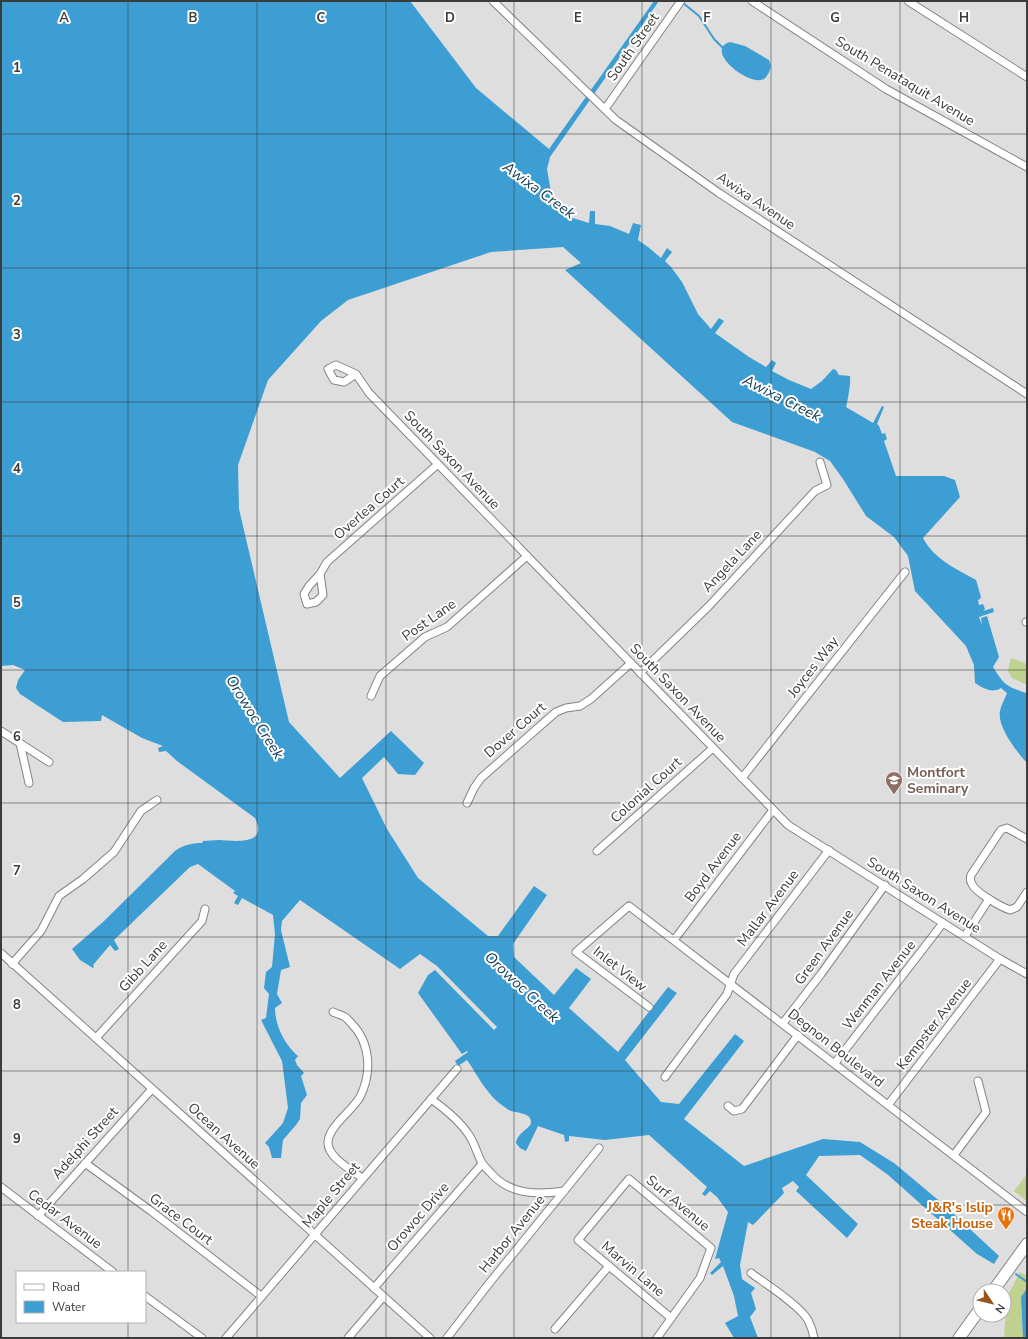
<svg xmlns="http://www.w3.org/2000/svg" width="1028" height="1339" font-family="'Nunito Sans',sans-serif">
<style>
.green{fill:#bfd28f}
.water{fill:#3c9ed2}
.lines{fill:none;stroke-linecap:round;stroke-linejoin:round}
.stream{stroke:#3c9ed2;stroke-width:2}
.minor-casing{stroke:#848485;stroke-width:9}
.primary-casing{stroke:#848485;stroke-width:13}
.minor{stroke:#fff;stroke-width:7}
.primary{stroke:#fff;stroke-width:11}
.grid{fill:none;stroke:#3b3b3c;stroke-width:1;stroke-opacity:0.55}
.labels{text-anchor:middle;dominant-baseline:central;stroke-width:4;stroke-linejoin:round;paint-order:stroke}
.street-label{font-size:14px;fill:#3b3b3c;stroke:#fff}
.education-label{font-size:14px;font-weight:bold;fill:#785e54;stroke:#fff;text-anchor:start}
.food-label{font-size:14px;font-weight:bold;fill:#c56008;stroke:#fff;text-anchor:end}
.water-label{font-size:15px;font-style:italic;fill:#184057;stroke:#fff}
.grid-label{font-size:13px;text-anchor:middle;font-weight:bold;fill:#3b3b3c;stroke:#fff;stroke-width:4;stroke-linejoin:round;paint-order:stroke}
</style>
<rect width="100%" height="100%" fill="#dededf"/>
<g class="green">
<polygon points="1011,658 1027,664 1027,685 1012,678 1008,671"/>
<polygon points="1027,1174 1027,1201 1014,1191"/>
<polygon points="1020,1272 1027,1276 1027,1288 1021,1297 1023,1338 1004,1338 1007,1297"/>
</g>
<g class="water">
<path d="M1,1H410L476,88L549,149L654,1H659L550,157L547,169L552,198L558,210L563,215L589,223L590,211H595V224L610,226L629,234L633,223L641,225L638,240L648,247L661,258L667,248L672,252L665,261L671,267L682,282L698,314L711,329L719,318L724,321L715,333L749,357L766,367L772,360L776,363L772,371L789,380L811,389L822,381L833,369L836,370L839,375L850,376C851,382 848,400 846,407L873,423L882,406L884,407L877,424L879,426L882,434L885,433L887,439L884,441L896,476H944L955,480L960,497L923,538C935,560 955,568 976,580L981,597L980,599L978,600L979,605L983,604L985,609L983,611L993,608L994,612L979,617L982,625L981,618L987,616L999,657L993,667C1004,685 1007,687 1027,693V763C1017,752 997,727 1000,711C1001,705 1005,699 1007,693L1001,688C992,694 983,688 975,683L974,665L966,646L915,591L908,556L894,537L866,516L843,479L830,461L815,452L732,422L565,270L581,263L563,247L491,252L348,300L321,321L268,380L238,465L239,509L289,722L340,778L391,731L424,763L415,775L398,774L384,757L362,778L387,829L418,878L488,936H498L534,886L547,895L513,944L514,957L554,995L576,968L591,979L569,1008L618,1052L668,987L677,993L625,1060L661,1102L679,1104L735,1034L744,1041L684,1119L744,1166L823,1139L860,1142L894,1163L943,1204L999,1256L994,1264L977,1254L887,1174L860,1155L819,1156L806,1175L858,1224L847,1238L796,1191L799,1187L793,1181L782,1188L784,1193L753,1225L748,1222L740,1265L742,1279L755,1288L751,1293L756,1309L750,1317L758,1338H734L725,1323L738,1316L734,1296L723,1266L712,1275L710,1273L721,1262L719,1258L715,1259L728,1212L717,1197L710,1191L705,1196L702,1194L707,1187L649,1135L605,1140L569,1136V1141L565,1142L564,1135L538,1126L526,1151L520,1148L516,1143C518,1131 531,1129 531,1122C531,1113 518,1113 511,1111C508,1110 506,1108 503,1106C487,1095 478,1076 467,1060L458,1066L455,1061L468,1052L467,1051L462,1054L418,993L428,975L435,970L494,1030L497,1027L437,966L420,954L400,969L300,900L282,921L281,930L290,967L281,970L277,994L282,1003L275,1008C275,1026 285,1045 298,1056L295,1060L297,1065L304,1073L301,1076L307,1095L301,1103L300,1119L296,1125L283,1140L281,1158H272L269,1147L265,1143L283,1123L288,1108L282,1061L261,1020L266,1018L269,994L264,988L266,972L272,967L275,934L273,915L242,898L238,905L234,903L238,896L233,893L235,891L198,864L190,867L114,940L119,949L115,951L110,945L93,965L94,967L93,968L80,960L72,949L103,922L176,850C185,845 191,843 202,843L203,841C208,841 213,840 219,840C234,841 269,846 255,818L177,761L166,751L159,752L158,748L163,746L142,738L102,715L101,721L63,722L20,694L16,688L18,680L25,670L13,665L1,666Z"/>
<path d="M730,42L745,46L769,60L771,66C770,70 768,76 764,79C749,87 703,50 730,42Z"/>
<polygon points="1027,1288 1027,1338 1023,1338 1021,1297"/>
</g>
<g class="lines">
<g class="stream">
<polyline points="683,3 699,16 714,39 723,48"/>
<polyline points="1016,1274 1027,1282"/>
</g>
<g class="minor-casing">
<g id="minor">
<polyline points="493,1 616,120 719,193 1027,394"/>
<polyline points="752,1 886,89 1027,167"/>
<polyline points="908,1 1027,77"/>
<polyline points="605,109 681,1"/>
<polyline points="356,374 344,382 334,380 328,369 336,365 356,374 369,393 788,825 1000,959 1027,974"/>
<polyline points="320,574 323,595 316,602 307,604 304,594 309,586 320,574 327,562 438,464"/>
<polyline points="1026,622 1027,622"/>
<polyline points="640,673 709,606 815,491 827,485 820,462"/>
<polyline points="371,696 380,676 425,637 447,627 527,556"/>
<polyline points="1,731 49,762"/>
<polyline points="20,743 29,783"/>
<polyline points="742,778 905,572"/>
<polyline points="467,803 474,788 481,778 556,712 566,708 580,706 591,699 631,663"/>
<path d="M1027,839L1007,828L1001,830L971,875C970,878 970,881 972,884C975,892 1001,907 1010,910L1017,907L1027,892"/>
<polyline points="597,851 713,748"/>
<polyline points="965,936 989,899"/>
<polyline points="674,940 773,810"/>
<polyline points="1,953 430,1338"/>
<polyline points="12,964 41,931 59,896 83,879 114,852 141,811 157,800"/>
<polyline points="649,1007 576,952 629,906 1027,1212"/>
<path d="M333,1012C337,1014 342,1015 345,1017C347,1018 349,1021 351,1023C371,1043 372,1073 360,1097C352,1111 329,1126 328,1142C327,1157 352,1170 362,1178"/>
<polyline points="783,1023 821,974 885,885"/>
<polyline points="96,1038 202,921 205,909"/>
<polyline points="835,1063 943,923"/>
<polyline points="665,1077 727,994 734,974 829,850"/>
<path d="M431,1099C445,1109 459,1120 469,1135C475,1144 477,1154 482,1163C484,1166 487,1169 490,1172C509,1195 537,1195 564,1191"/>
<polyline points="888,1105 1000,959"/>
<polyline points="728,1106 734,1111 742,1109 798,1035"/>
<polyline points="954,1155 986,1112 978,1081"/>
<polyline points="85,1163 151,1211 261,1296"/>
<polyline points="1,1187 113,1272"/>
<polyline points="38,1216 152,1089"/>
<path d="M751,1273C766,1284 799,1305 808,1320C811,1326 813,1332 814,1338"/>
<polyline points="374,1288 482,1164"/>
<polyline points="145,1296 202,1338"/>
<polyline points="555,1329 609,1266"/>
<polyline points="226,1338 457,1069"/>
<polyline points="348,1338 383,1297"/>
<polyline points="447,1338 487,1286 599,1148"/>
<polyline points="657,1338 700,1278 711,1248 629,1179 578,1240 671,1318"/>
</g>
</g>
<g class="primary-casing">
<g id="primary">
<polyline points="993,1291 1027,1244"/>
<polyline points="959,1338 980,1309"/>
</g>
</g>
<use href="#minor" class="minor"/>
<use href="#primary" class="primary"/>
</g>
<path class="grid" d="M128,1V1272M257,1V1338M386,1V1338M514,1V1338M642,1V1338M771,1V1338M900,1V1338M1,134H1027M1,268H1027M1,402H1027M1,536H1027M1,670H1027M1,803H1027M1,937H1027M1,1071H1027M1,1205H1027M128,1322V1338"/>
<defs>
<g id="school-pin" transform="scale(0.9)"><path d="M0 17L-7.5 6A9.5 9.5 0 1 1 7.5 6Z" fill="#8d6e63" stroke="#fff"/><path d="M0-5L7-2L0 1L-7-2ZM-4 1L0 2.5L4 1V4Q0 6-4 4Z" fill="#fff"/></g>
<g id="restaurant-pin" transform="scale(0.9)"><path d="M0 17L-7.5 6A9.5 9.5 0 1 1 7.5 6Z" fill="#e8710a" stroke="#fff"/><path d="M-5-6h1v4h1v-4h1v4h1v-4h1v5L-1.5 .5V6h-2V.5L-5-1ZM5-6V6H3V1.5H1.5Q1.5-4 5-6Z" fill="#fff"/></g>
</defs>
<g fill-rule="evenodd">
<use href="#school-pin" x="894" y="780"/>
<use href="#restaurant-pin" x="1006" y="1215"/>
</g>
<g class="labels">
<g class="street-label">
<text transform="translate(633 47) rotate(-55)">South Street</text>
<text transform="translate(905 81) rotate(31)">South Penataquit Avenue</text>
<text transform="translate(756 201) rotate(34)">Awixa Avenue</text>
<text transform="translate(452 460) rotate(46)">South Saxon Avenue</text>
<text transform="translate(369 508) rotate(-41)">Overlea Court</text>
<text transform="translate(732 561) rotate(-47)">Angela Lane</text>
<text transform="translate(429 620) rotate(-35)">Post Lane</text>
<text transform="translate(813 667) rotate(-52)">Joyces Way</text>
<text transform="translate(678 693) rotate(46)">South Saxon Avenue</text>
<text transform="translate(515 730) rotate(-41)">Dover Court</text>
<text transform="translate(646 790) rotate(-42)">Colonial Court</text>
<text transform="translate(713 867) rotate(-53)">Boyd Avenue</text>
<text transform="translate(924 895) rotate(32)">South Saxon Avenue</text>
<text transform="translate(768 908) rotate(-53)">Mallar Avenue</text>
<text transform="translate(824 947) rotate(-54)">Green Avenue</text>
<text transform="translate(143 966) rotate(-48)">Gibb Lane</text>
<text transform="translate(620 969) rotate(38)">Inlet View</text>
<text transform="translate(879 985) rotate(-52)">Wenman Avenue</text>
<text transform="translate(934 1024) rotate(-52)">Kempster Avenue</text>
<text transform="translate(836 1048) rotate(38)">Degnon Boulevard</text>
<text transform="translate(224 1136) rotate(42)">Ocean Avenue</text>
<text transform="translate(85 1143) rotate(-48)">Adelphi Street</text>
<text transform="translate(331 1195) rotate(-50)">Maple Street</text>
<text transform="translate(678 1203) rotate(40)">Surf Avenue</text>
<text transform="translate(418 1217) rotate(-49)">Orowoc Drive</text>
<text transform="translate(65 1219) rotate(37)">Cedar Avenue</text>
<text transform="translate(181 1219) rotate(37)">Grace Court</text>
<text transform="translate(512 1234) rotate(-51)">Harbor Avenue</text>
<text transform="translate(633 1269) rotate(40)">Marvin Lane</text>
</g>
<g class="education-label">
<text x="907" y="772">Montfort<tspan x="907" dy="16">Seminary</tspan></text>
</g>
<g class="food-label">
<text x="993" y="1207">J&amp;R's Islip<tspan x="993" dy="16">Steak House</tspan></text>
</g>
<g class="water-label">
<text transform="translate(539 190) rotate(36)">Awixa Creek</text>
<text transform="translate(782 398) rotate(27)">Awixa Creek</text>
<text transform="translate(255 717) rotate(58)">Orowoc Creek</text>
<text transform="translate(522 987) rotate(43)">Orowoc Creek</text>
</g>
</g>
<g class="grid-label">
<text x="64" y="22">A</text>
<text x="193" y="22">B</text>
<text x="321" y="22">C</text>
<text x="450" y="22">D</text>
<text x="578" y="22">E</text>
<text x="707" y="22">F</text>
<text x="835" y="22">G</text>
<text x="964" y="22">H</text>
<text x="17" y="72">1</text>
<text x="17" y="205">2</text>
<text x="17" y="339">3</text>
<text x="17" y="473">4</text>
<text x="17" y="607">5</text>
<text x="17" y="741">6</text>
<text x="17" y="875">7</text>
<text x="17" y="1009">8</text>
<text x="17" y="1143">9</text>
</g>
<rect width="1028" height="1339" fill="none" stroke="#3b3b3c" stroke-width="4"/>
<rect x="16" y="1271" width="130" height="52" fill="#ffffff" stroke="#b1b1b1"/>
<rect x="24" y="1284" width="20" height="6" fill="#ffffff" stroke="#b1b1b1"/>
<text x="52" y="1291" font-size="12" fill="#3b3b3c">Road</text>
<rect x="24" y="1301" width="20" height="12" fill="#3c9ed2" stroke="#b1b1b1"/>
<text x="52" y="1311" font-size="12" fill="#3b3b3c">Water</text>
<g transform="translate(992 1303) rotate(125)"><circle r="19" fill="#ffffff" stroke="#b1b1b1"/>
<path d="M0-3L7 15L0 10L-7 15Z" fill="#955420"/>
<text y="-6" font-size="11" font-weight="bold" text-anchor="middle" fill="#3b3b3c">N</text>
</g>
</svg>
